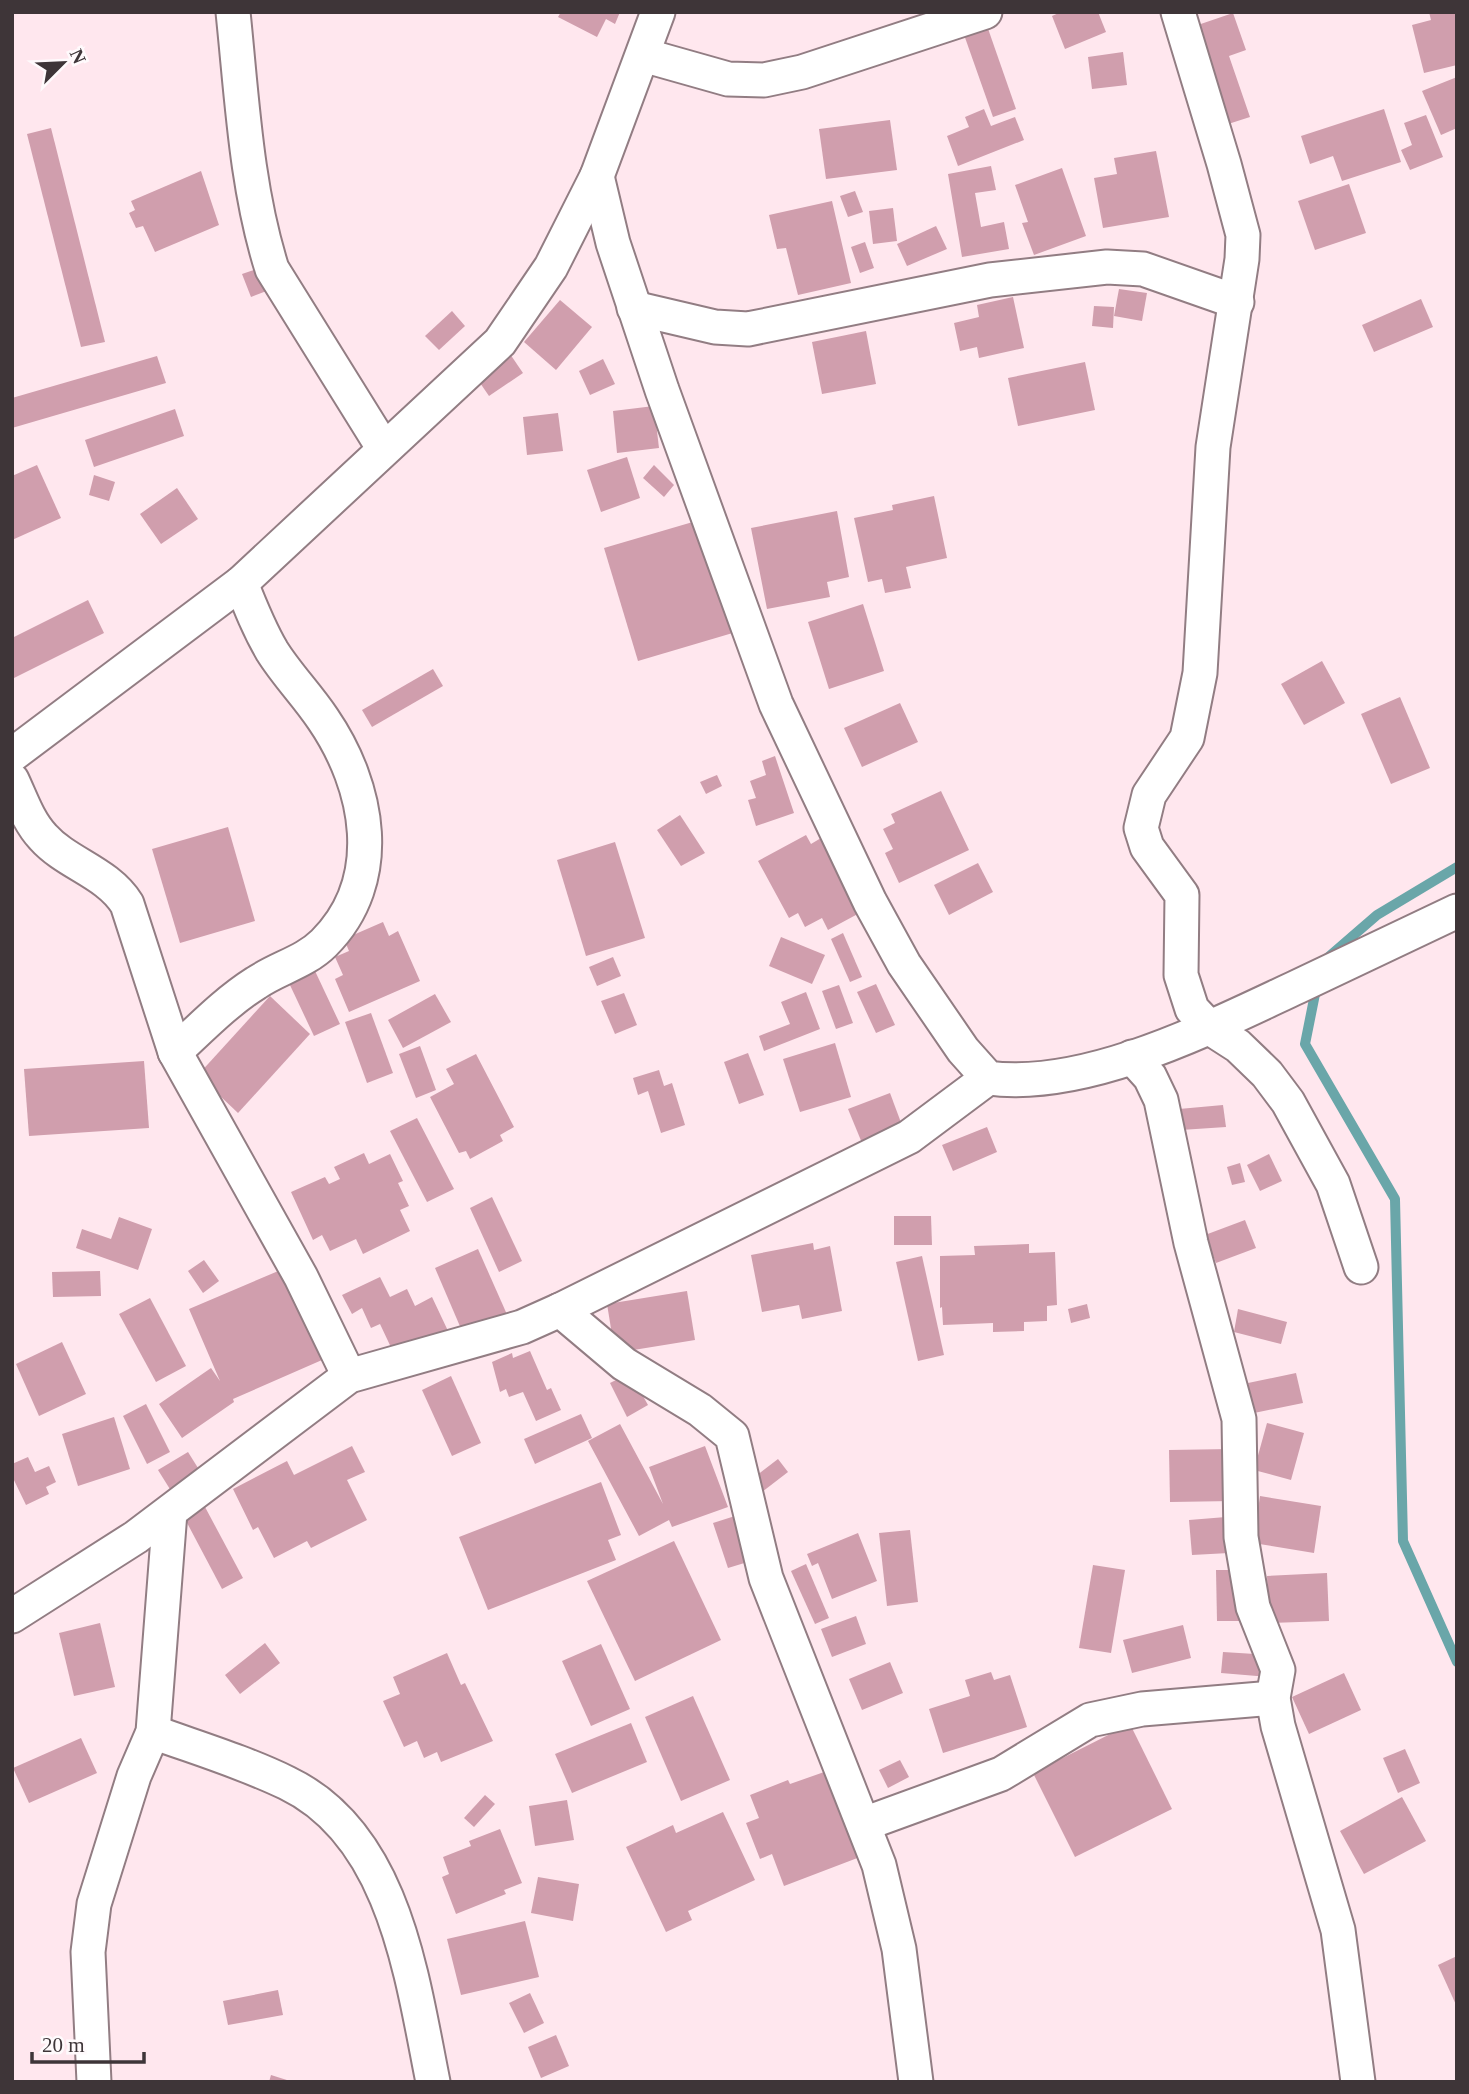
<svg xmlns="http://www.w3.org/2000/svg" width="1469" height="2094" font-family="'Times New Roman',serif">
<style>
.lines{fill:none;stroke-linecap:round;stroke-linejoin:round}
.stream{stroke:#6aa6a9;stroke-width:10}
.building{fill:#d09ead}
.street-casing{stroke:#927d83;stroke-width:37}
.street{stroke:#fff;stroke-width:33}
</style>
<rect width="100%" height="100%" fill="#ffe7ee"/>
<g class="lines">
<g class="stream">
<polyline points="1325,960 1377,915 1457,867"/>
<polyline points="1317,984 1305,1044 1395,1199 1403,1541 1457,1662"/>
</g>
</g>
<g class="building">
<polygon points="561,12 620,12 615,24 606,19 597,37 558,17"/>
<polygon points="1061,12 1098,12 1106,32 1065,49 1052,16"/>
<polygon points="1429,12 1457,12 1457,65 1424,73 1412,25 1431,20"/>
<polygon points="1233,13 1246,50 1229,56 1250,117 1222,126 1189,28"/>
<polygon points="985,20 1016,109 993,117 962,29"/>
<polygon points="1123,52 1127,85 1092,89 1088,57"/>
<polygon points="1457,77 1457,128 1441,135 1422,91"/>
<polygon points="984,109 991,126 1015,117 1024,140 958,166 947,136 969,127 965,117"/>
<polygon points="1384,109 1401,162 1342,181 1333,156 1310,164 1301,136"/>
<polygon points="1426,115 1443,157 1410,170 1401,150 1412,145 1404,123"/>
<polygon points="890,120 897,170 826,179 819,129"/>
<polygon points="51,128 105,342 81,347 27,134"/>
<polygon points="1156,151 1169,217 1103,228 1094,178 1117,174 1114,158"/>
<polygon points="991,166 996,190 975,193 981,227 1004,222 1009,249 962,257 948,174"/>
<polygon points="1062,168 1086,236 1034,255 1022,223 1028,222 1015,185"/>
<polygon points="201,171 219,225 155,252 143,226 136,228 129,213 135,210 131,201"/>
<polygon points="1349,184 1366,233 1315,250 1298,201"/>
<polygon points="855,191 863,212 848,217 840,196"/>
<polygon points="832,201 851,283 798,295 786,248 777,249 769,215"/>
<polygon points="893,208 897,241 873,244 869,211"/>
<polygon points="936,226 947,249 907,266 897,244"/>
<polygon points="865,242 874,268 860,273 851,247"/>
<polygon points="268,265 277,287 251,297 242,274"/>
<polygon points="1119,289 1147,293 1142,321 1114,316"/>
<polygon points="1013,297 1024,348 979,358 977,347 960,351 954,323 979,317 977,305"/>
<polygon points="1421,299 1433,327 1374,352 1362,325"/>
<polygon points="560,300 592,327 556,370 524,342"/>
<polygon points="1094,306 1114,307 1113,328 1092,326"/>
<polygon points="452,311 465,326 439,350 425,336"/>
<polygon points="866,331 876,384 822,394 812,342"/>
<polygon points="510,354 523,373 489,396 476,377"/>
<polygon points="157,356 166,383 12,428 12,398"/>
<polygon points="603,359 615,384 590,395 579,371"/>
<polygon points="1085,362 1095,410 1018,426 1008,378"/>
<polygon points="654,406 659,448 617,453 613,411"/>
<polygon points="175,409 184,436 94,467 85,440"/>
<polygon points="558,413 563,451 527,455 523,417"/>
<polygon points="627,457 640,498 601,512 587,470"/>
<polygon points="37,465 61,518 12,540 12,476"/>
<polygon points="654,465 674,485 664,497 643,478"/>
<polygon points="94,475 115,482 109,501 89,495"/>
<polygon points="177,488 198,519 161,544 140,514"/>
<polygon points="934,496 947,558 906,567 911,588 885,593 882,579 868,582 854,518 893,510 892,505"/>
<polygon points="837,511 849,577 827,582 830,597 767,609 751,528"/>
<polygon points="703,519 736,632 638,661 604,548"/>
<polygon points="88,600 104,633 12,679 12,638"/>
<polygon points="863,604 884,671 829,689 808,622"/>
<polygon points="1322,661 1345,703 1304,725 1281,684"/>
<polygon points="433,669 443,686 372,727 362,710"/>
<polygon points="1400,697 1430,768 1391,784 1361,714"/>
<polygon points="900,703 918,742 862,767 844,728"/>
<polygon points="775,756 794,813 756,826 748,800 756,798 750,781 766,775 762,761"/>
<polygon points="717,775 722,786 706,794 700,782"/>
<polygon points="941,791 969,850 899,883 885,853 893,849 883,829 895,823 891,814"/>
<polygon points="680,815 705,853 681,866 657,830"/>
<polygon points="228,827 255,921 180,943 152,849"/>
<polygon points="806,835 811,844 826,835 867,909 828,930 822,918 805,927 798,913 789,918 758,861"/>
<polygon points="615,842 645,938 586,956 557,860"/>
<polygon points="978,863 993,892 949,915 934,885"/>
<polygon points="383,922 389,936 398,931 420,981 349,1012 335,979 343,975 335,957 349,951 344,939"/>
<polygon points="843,933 862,977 850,982 831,939"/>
<polygon points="781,937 825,955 812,984 769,966"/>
<polygon points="613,957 621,976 597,986 589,967"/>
<polygon points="315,971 340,1024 314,1036 289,983"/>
<polygon points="876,984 895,1025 876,1033 857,992"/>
<polygon points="839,985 853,1023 836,1029 822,991"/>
<polygon points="806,992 820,1029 764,1051 759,1036 790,1024 781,1002"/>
<polygon points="624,993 637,1025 615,1034 601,1001"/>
<polygon points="435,994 451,1022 403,1048 388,1020"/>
<polygon points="270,996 310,1034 238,1113 198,1075"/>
<polygon points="371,1013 393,1073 367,1083 345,1022"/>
<polygon points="835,1043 851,1097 800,1112 783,1059"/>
<polygon points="420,1046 436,1090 416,1098 399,1054"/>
<polygon points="748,1053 764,1095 739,1104 724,1062"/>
<polygon points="476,1054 514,1127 500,1135 503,1141 470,1159 466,1151 459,1153 430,1097 454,1084 446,1069"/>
<polygon points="144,1061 149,1128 29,1136 24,1069"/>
<polygon points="659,1070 664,1086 672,1083 685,1125 661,1133 648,1091 638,1095 633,1078"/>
<polygon points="890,1093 903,1128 862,1143 848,1109"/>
<polygon points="1223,1105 1226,1127 1181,1130 1179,1109"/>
<polygon points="417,1118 454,1189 427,1202 390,1131"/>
<polygon points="987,1127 997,1152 953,1171 942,1145"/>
<polygon points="364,1153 369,1164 390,1154 403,1181 398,1183 409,1206 400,1210 410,1231 363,1254 356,1239 330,1251 322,1235 313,1240 291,1192 325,1177 329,1184 340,1179 334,1167"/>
<polygon points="1269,1154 1282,1181 1260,1191 1247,1165"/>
<polygon points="1240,1163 1245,1182 1232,1185 1227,1167"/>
<polygon points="492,1197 522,1261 499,1272 470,1208"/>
<polygon points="894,1216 931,1216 932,1245 894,1245"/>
<polygon points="119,1217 152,1229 138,1270 76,1248 82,1229 111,1239"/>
<polygon points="1245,1220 1256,1248 1216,1263 1205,1235"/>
<polygon points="813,1243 814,1250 830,1246 842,1311 802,1319 799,1305 762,1312 751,1255"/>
<polygon points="1029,1244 1029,1253 1055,1252 1057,1305 1047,1306 1047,1321 1024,1322 1024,1331 993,1332 993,1323 943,1325 942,1307 940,1308 940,1256 975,1255 974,1246"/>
<polygon points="478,1249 509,1319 465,1338 435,1268"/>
<polygon points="922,1256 944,1355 918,1361 896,1262"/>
<polygon points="204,1260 219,1281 203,1293 188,1271"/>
<polygon points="283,1269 322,1360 233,1399 234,1402 182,1438 159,1404 211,1368 220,1381 189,1309"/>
<polygon points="100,1271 101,1296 53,1297 52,1272"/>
<polygon points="380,1277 390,1297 407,1289 415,1306 432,1297 457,1350 404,1375 380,1324 371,1328 362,1308 352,1314 342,1295"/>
<polygon points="687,1291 695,1340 615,1353 607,1304"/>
<polygon points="150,1298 186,1366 156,1382 119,1314"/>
<polygon points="1087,1304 1090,1318 1071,1323 1068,1309"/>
<polygon points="1238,1309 1287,1322 1281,1344 1234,1332"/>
<polygon points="62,1342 86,1394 39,1416 16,1364"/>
<polygon points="530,1351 547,1390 551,1388 561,1410 536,1421 523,1392 509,1397 506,1389 500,1392 492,1362 512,1353 513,1358"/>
<polygon points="630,1373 648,1405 627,1417 610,1383"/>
<polygon points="1296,1373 1303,1403 1254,1413 1248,1383"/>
<polygon points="451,1376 481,1443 452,1456 422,1390"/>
<polygon points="146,1404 170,1452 147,1464 123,1416"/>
<polygon points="581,1414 592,1438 535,1464 524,1439"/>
<polygon points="114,1417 130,1469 78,1486 62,1434"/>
<polygon points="1267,1423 1304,1433 1291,1480 1254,1470"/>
<polygon points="620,1424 663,1504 649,1467 705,1446 728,1507 672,1527 669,1520 639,1536 588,1441"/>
<polygon points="352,1446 365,1472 347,1480 367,1520 311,1548 307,1541 274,1558 258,1527 253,1530 233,1489 287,1461 294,1475"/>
<polygon points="1231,1449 1233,1501 1170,1502 1169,1450"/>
<polygon points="188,1452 203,1476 173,1494 158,1470"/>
<polygon points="28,1457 35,1472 49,1466 56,1482 46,1487 49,1494 26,1505 12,1476 12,1464"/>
<polygon points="778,1459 788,1472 762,1492 752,1479"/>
<polygon points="601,1482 621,1535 608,1540 616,1560 488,1610 459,1537"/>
<polygon points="1260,1496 1321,1506 1314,1553 1253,1543"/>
<polygon points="205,1507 243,1578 222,1589 185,1519"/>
<polygon points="735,1516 751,1561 728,1568 713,1523"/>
<polygon points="1226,1517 1229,1553 1192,1555 1189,1520"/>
<polygon points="910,1530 918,1602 887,1606 879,1533"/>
<polygon points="858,1533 877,1581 832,1599 818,1563 812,1566 807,1554"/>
<polygon points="674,1541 721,1640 635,1681 587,1581"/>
<polygon points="806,1564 829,1618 815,1624 791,1571"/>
<polygon points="1093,1565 1125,1570 1111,1653 1079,1648"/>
<polygon points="1216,1570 1246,1570 1247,1621 1217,1621"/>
<polygon points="1327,1573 1329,1621 1269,1623 1267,1576"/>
<polygon points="856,1616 866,1644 832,1657 821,1629"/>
<polygon points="100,1623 115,1687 74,1696 59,1633"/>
<polygon points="1183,1625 1191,1658 1132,1673 1123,1640"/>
<polygon points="265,1643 280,1663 240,1694 225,1675"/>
<polygon points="601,1644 630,1709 591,1726 562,1661"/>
<polygon points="1223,1652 1271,1655 1269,1677 1221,1673"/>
<polygon points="447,1653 461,1685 465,1683 493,1741 441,1762 437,1752 424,1758 417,1741 404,1747 383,1701 400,1694 393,1677"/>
<polygon points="890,1662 903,1693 862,1710 849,1679"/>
<polygon points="991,1672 994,1680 1010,1675 1027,1727 943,1753 929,1709 970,1696 965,1680"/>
<polygon points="1344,1673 1361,1710 1309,1734 1292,1697"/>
<polygon points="693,1696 730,1780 681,1801 645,1717"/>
<polygon points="631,1723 647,1762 572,1793 555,1754"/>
<polygon points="1130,1724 1172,1809 1075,1857 1033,1773"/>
<polygon points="81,1738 97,1773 29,1803 13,1768"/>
<polygon points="1405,1749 1420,1783 1398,1793 1383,1758"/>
<polygon points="900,1760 909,1777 888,1788 879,1770"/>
<polygon points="827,1771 860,1857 784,1886 772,1854 760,1859 746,1823 759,1818 750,1795 788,1780 790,1784"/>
<polygon points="485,1795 495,1804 474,1827 464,1818"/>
<polygon points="1402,1797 1426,1841 1364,1874 1340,1831"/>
<polygon points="567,1800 574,1840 535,1846 529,1806"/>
<polygon points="723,1812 755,1880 688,1911 692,1920 666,1932 626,1847 673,1825 676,1833"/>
<polygon points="500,1829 522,1883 504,1890 506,1894 456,1914 442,1877 449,1874 443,1857 471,1846 469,1841"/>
<polygon points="538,1877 579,1884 573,1921 531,1913"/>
<polygon points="525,1921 539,1977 461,1995 447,1939"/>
<polygon points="1457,1956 1457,2007 1438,1965"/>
<polygon points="278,1990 283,2015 228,2025 223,2001"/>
<polygon points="530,1993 544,2023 524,2033 509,2003"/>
<polygon points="556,2035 569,2066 541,2078 528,2047"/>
<polygon points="271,2075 290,2081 290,2082 269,2082"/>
</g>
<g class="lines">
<g class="street-casing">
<g id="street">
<path d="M233,12C242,98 246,187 272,269L384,449"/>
<polyline points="1178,12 1224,164 1243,235 1242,259 1213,447 1200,673 1187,738 1149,795 1141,828 1147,847 1182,895 1181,975 1192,1009 1210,1028 1238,1046 1267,1074 1288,1102 1333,1184 1361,1267"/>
<polyline points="643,55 728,79 764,80 802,72 985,12"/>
<path d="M597,176L613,243L662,390L776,704L870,902L904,964L963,1050L988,1078C1086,1091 1209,1028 1297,987C1350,962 1403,937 1457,911"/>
<polyline points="634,308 715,327 748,329 990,280 1107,267 1143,269 1237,302"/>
<polyline points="12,755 241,583 500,342 551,267 597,176 658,12"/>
<path d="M12,780C21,799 28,821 43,837C67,864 107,872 127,904L175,1052L301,1277L349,1376"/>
<path d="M175,1052C201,1028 226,1002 256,983C278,968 305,962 324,943C387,880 369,786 323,719C307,695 287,675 272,651C259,629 250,606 241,583"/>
<polyline points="1132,1057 1150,1077 1161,1100 1191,1243 1239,1419 1241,1537 1253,1607 1278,1670 1273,1698 1278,1726 1338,1930 1358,2082"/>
<polyline points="560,1310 624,1364 700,1410 732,1436 766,1578 879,1865 899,1949 916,2082"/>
<polyline points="12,1616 136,1537 349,1376 522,1327 560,1310 909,1137 988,1078"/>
<path d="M153,1732C197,1748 244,1762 287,1783C395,1835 412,1978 433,2082"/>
<polyline points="864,1824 1001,1774 1090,1720 1142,1709 1273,1698"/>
<polyline points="94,2082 88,1952 94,1904 134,1776 153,1732 170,1512"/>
</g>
</g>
<use href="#street" class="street"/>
</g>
<rect width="1469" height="2094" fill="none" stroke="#3e3538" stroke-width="28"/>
<g transform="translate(63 63) rotate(66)" stroke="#fffafc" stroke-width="5" paint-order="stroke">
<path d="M0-5L12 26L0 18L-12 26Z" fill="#3e3538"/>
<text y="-10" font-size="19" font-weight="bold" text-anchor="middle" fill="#3e3538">N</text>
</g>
<path d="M32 2052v10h112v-10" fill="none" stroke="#3e3538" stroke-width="3.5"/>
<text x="42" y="2052" font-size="21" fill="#3e3538" stroke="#fffafc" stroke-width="5" paint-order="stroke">20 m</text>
</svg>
